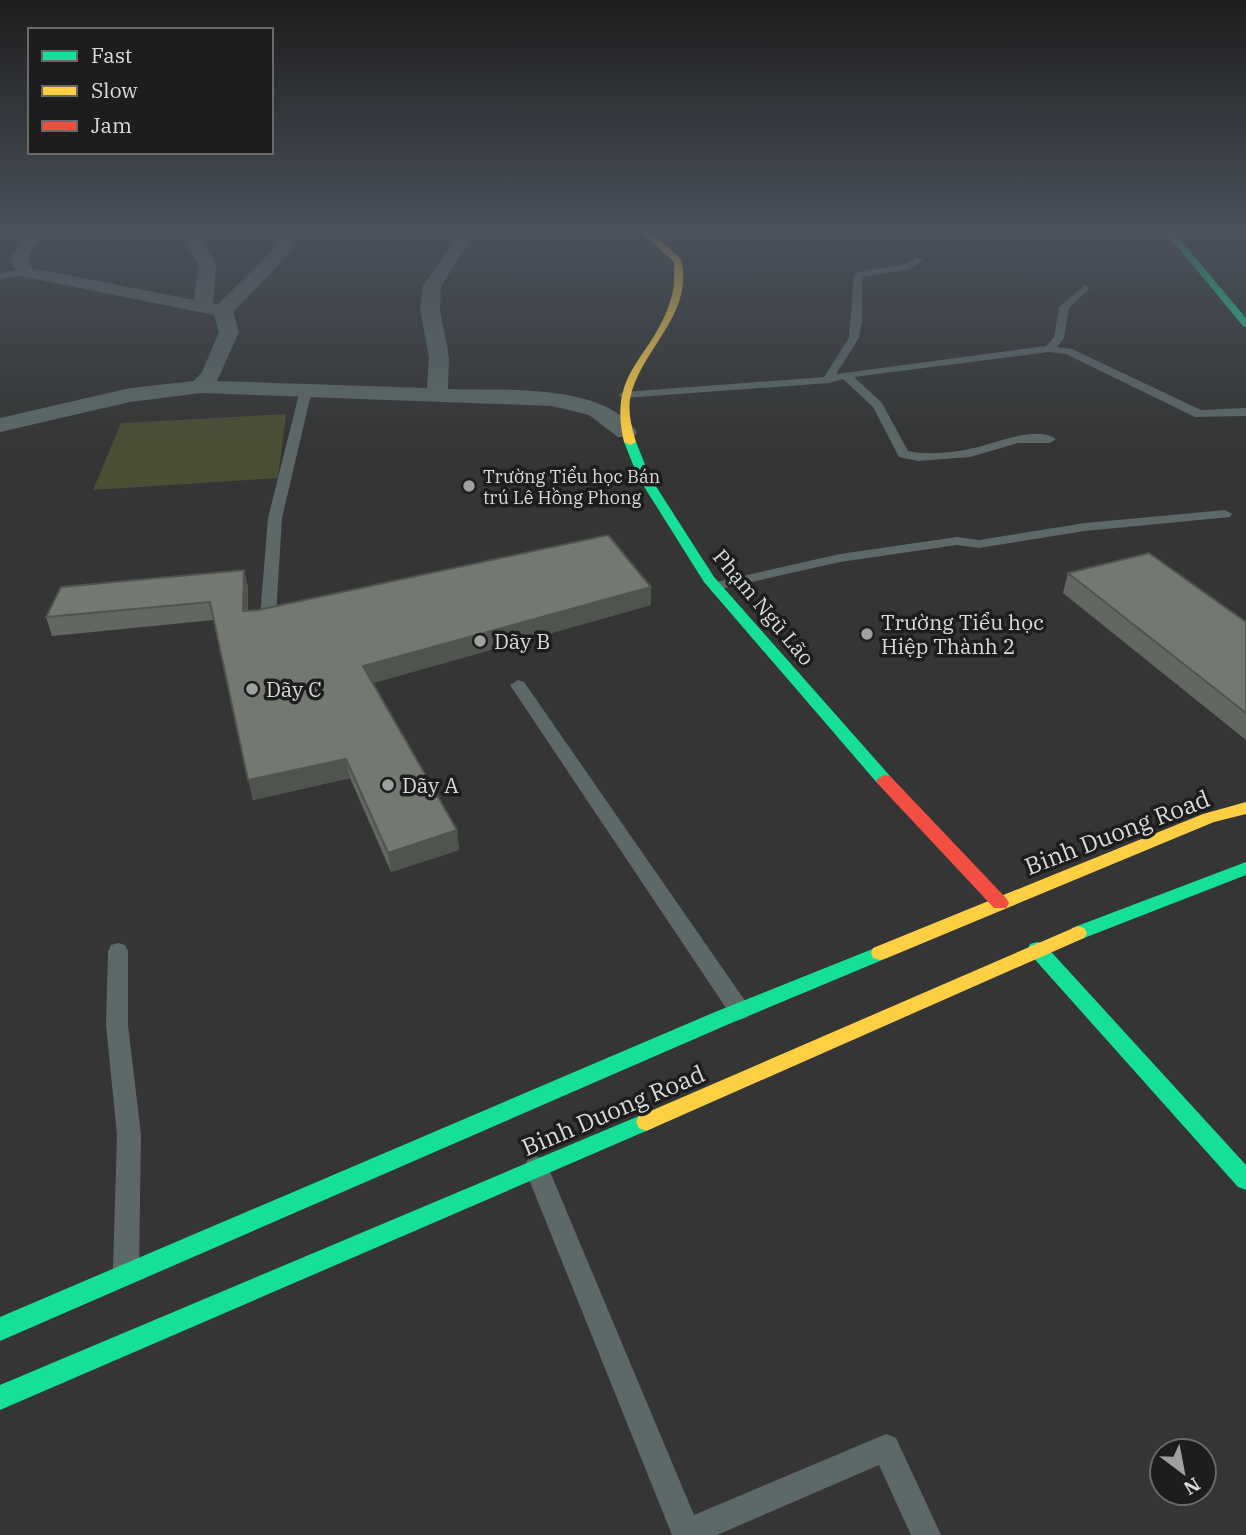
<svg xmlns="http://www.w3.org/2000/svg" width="1246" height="1535" font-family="'IBM Plex Serif',serif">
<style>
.green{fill:#4a4e35}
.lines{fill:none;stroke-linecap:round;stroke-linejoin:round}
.lane{fill:#5c6968;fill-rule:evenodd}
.street{fill:#5c6968;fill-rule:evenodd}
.fast{fill:#16e098;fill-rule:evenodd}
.slow{fill:#ffcf43;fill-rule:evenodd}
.jam{fill:#f24e42;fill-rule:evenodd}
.wall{fill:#636761}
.shaded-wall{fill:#50544f}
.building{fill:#737871;stroke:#50544f;stroke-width:2}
.poi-dot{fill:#9fa0a0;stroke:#1c1d1c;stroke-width:2.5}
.labels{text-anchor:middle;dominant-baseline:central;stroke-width:7;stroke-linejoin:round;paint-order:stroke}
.far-poi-label{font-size:18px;fill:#d9dada;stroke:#1c1d1c;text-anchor:start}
.street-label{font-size:21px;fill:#d9dada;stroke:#1c1d1c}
.poi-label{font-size:21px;fill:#d9dada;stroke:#1c1d1c;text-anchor:start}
.near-street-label{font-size:24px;fill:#d9dada;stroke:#1c1d1c}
</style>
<rect width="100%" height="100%" fill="#343534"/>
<polygon class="green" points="286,414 278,478 93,490 121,423"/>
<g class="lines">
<g class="lane">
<path d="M916,258L924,260L909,269L862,277V322L859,338L836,374L1046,346L1054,337L1059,307L1085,285L1090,288L1069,308L1064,338L1057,347L1072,349L1201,410L1246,408V416L1195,417L1066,354L1049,352L854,377L882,403L908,451C926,455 951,453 969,449C992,445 1036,424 1056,439L1050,443H1018L970,457L918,461L899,457L873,407L843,379L829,383L624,398L618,395L624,392L824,377L849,338L854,274C874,265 898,271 916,258Z"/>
<polygon points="26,269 31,272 29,274 0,279 0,273"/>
<polygon points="306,387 312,390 282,518 276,616 268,621 260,616 268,518 300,390"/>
<polygon points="1225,510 1232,514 1230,517 1085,531 979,548 957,545 840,562 716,590 709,586 716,582 840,554 957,537 979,540 1085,523"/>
<polygon points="518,680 524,682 748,1005 751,1011 748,1017 740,1020 732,1017 510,685"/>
<polygon points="118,943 125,945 128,951 128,1025 141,1135 139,1268 135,1277 126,1280 117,1277 113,1268 117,1135 106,1025 108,951 111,945"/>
<polygon points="536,1156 544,1159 548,1167 694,1515 886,1434 896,1438 941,1535 911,1535 879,1465 717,1535 672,1535 524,1167 528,1159"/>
</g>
<path class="street" d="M30,229H42L44,232C36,244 23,253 32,268L194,300L198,264L178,229H194L216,264L213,303L218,304L274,249L286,229H302L286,257L233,312L239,332L217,381L427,388L429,357L420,310L423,286L462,229H478L441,286L440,310L449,357L448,389C502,391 603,382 637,432L634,437H618L589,415L552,406L201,393L130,402L0,432V418L130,388L194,381L202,372L219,332L214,315L20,276L13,266L11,256Z"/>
<g class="fast">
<polygon points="1163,229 1171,229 1246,318 1246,327 1243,326"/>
<polygon points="630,439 636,442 650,477 714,577 890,776 892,780 890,784 878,784 704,582 638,477 624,442"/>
<polygon points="1246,862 1246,875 1084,938 1078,940 1072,938 1069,933 1072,928"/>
<polygon points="1037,942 1044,944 1246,1165 1246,1190 1238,1187 1030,954 1028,949 1030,944"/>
<polygon points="880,946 887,948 889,953 887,958 729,1024 0,1341 0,1317 715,1012"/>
<polygon points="646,1113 653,1116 656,1122 653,1128 0,1410 0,1385"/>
</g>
<g class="slow">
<path d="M633,229C652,228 667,247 681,259C695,315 640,349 630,399C628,414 632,428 636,442L630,445L624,442C607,370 653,359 671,299C675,287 674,274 674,262L651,241Z"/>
<polygon points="1246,802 1246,814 1214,822 887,958 880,960 873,958 871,953 873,948 1203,814"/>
<polygon points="1078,926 1084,928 1087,933 1084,938 653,1128 646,1131 639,1128 636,1122 639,1116"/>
</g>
<polygon class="jam" points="884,775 890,776 1006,898 1009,903 1006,908 994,908 878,784 876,780"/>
</g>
<g class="wall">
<polygon points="244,570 248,588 248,611 651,587 651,605 373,683 457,830 459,850 391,872 350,778 253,800 214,620 52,636 46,617"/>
<polygon points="1068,573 1246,622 1246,740 1063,593"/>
</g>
<g class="shaded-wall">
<polygon points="244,570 248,588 247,629 243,611"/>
<polygon points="651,587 651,605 366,685 363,666"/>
<polygon points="346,759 350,778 253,800 248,780"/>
<polygon points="457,830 459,850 391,872 388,853"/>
</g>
<g class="building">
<polygon points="608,535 651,587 363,666 457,830 388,853 346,759 248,780 210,602 46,617 61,587 244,570 243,611 258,610"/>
<polygon points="1149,553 1246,622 1246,713 1068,573"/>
</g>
<linearGradient id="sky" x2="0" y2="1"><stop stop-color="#1d1d1d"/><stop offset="0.52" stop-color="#4a515c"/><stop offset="1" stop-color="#4a515c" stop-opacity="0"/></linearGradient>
<rect width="1246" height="444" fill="url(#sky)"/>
<g class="poi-dot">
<circle cx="469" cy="486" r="7"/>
<circle cx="867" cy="634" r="7"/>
<circle cx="480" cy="641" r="7"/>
<circle cx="252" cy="689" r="7"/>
<circle cx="388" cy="785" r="7"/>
</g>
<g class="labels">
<g class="far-poi-label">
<text x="483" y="476">Trường Tiểu học Bán<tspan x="483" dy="21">trú Lê Hồng Phong</tspan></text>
</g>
<g class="street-label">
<text transform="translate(764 607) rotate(50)">Phạm Ngũ Lão</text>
</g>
<g class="poi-label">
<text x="881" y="622">Trường Tiểu học<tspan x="881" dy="24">Hiệp Thành 2</tspan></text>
<text x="494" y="641">Dãy B</text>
<text x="266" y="689">Dãy C</text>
<text x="402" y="785">Dãy A</text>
</g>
<g class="near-street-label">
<text transform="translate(1117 832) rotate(-21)">Binh Duong Road</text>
<text transform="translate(613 1110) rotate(-23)">Binh Duong Road</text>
</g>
</g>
<rect x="28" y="28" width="245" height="126" fill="#1c1d1c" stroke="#686968" stroke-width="2"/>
<rect x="42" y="51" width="35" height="10" fill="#16e098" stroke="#686968" stroke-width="2"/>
<text x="91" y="63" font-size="21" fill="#d9dada">Fast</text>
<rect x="42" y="86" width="35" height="10" fill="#ffcf43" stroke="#686968" stroke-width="2"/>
<text x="91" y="98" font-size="21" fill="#d9dada">Slow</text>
<rect x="42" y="121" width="35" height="10" fill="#f24e42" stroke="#686968" stroke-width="2"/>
<text x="91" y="133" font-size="21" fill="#d9dada">Jam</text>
<g transform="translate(1183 1472) rotate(148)"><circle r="33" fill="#1c1d1c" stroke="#686968" stroke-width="2"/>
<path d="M0-5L12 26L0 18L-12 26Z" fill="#9fa0a0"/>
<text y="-10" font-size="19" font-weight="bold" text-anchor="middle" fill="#d9dada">N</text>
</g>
</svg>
